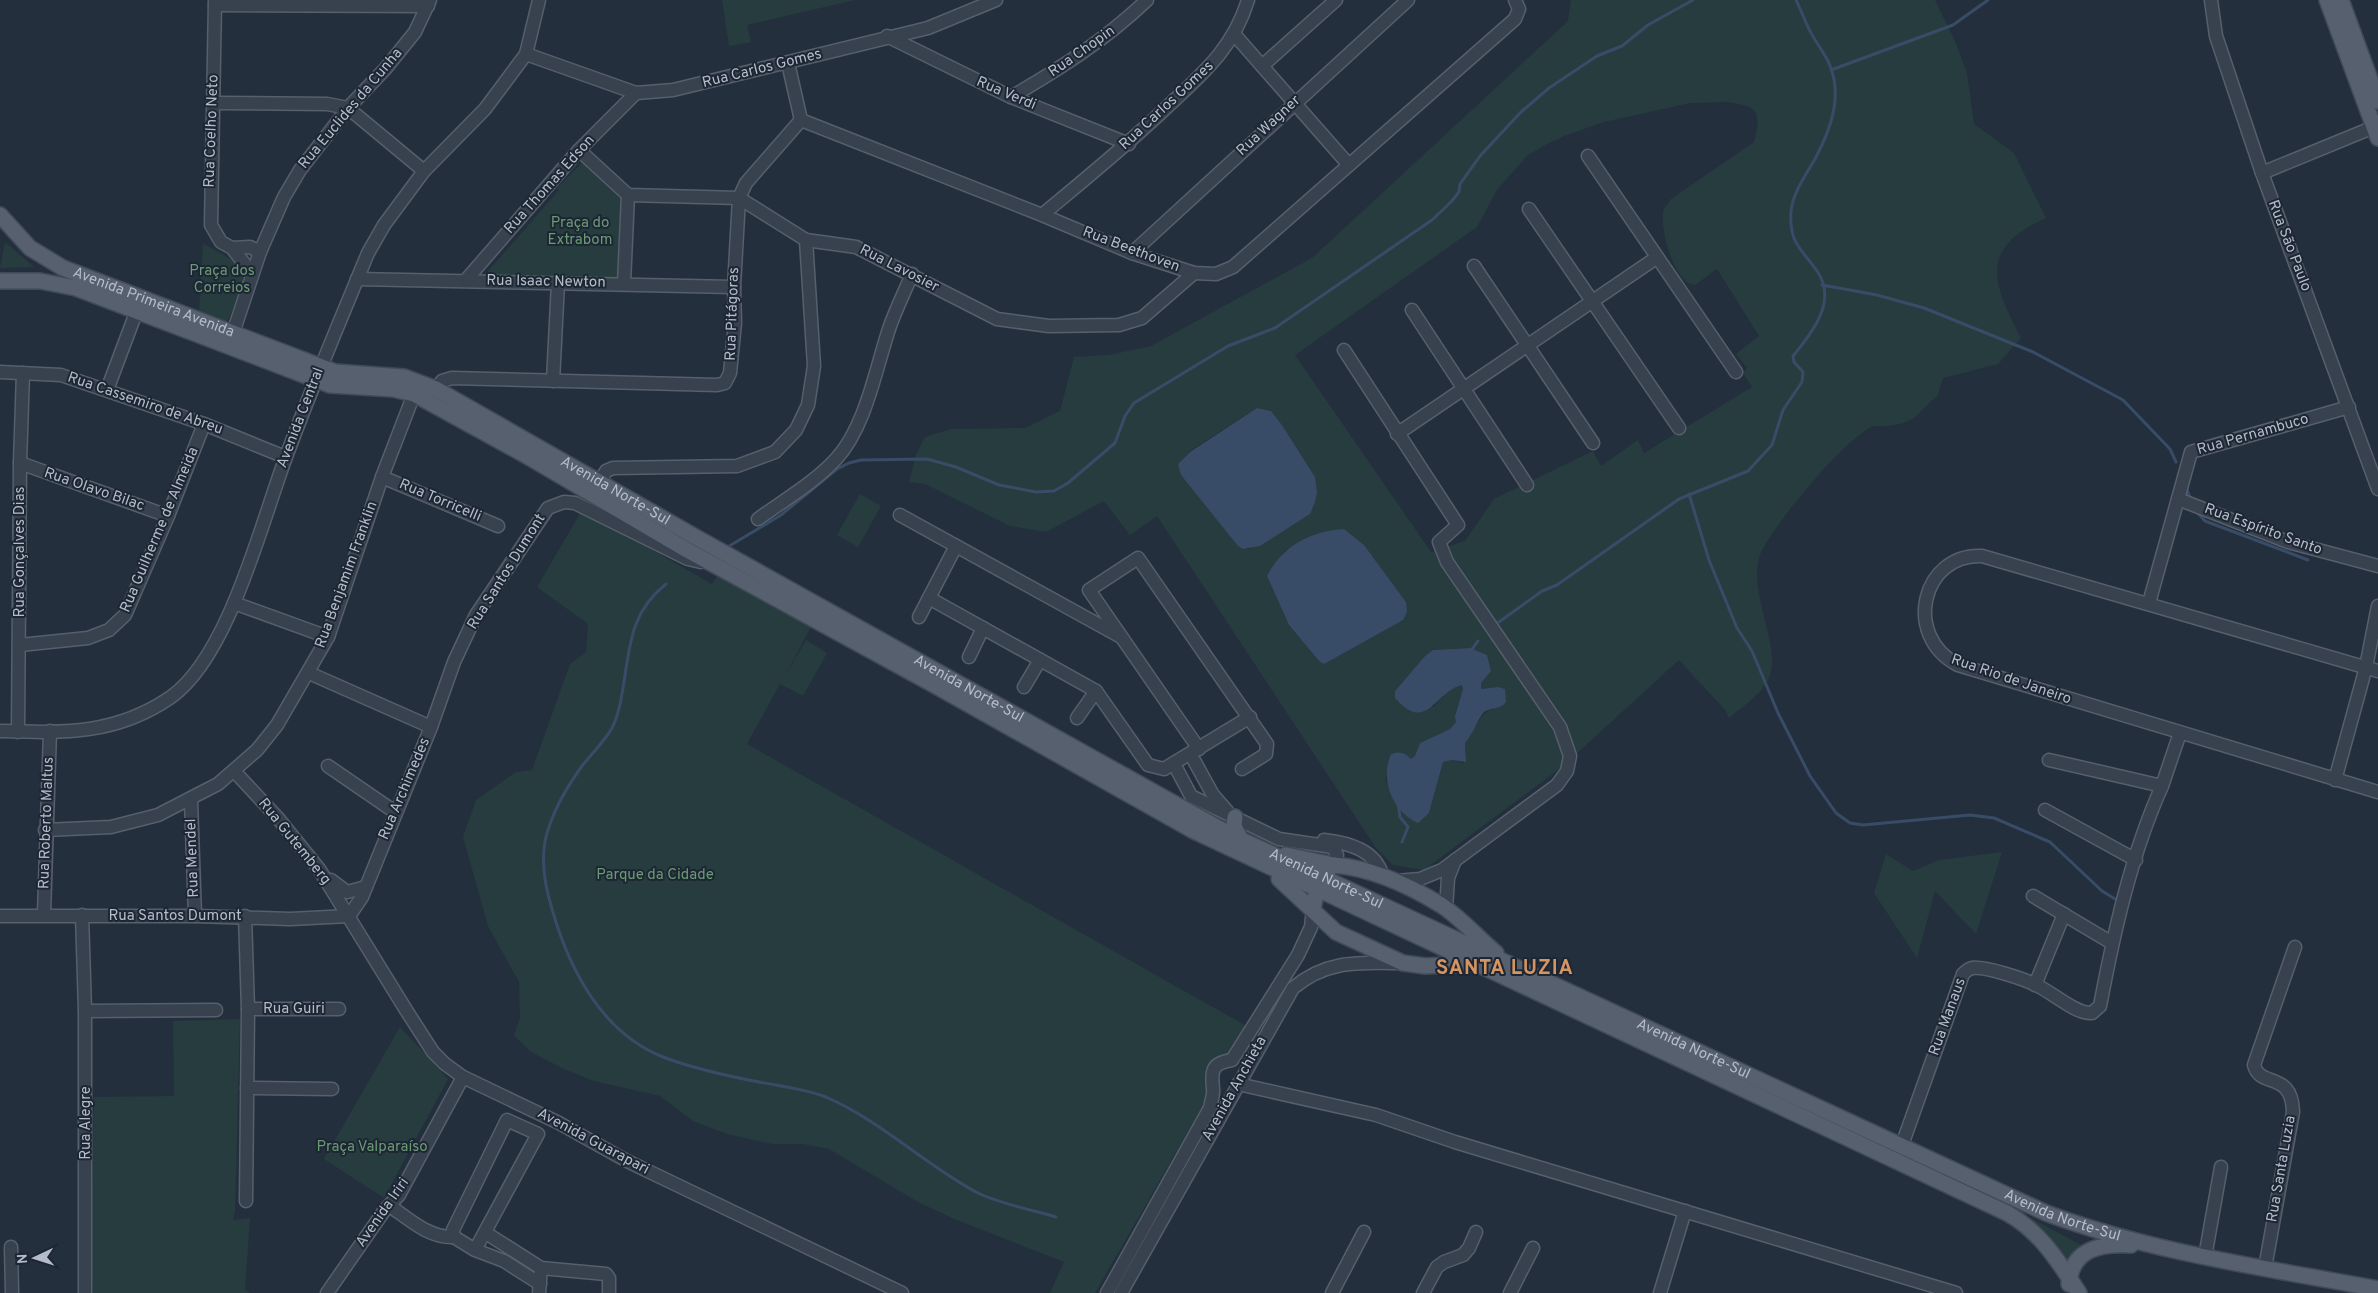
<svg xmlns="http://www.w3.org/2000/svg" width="2378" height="1293" font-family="Overpass,sans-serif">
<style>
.green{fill:#263c3f;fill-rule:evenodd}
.water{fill:#394c67}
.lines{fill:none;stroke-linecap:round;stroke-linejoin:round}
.stream{stroke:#394c67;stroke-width:3}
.minor-casing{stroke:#565f6c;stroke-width:15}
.major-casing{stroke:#414a57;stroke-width:18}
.minor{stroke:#38414e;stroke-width:12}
.major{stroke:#56606e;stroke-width:15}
.labels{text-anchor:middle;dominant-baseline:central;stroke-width:4;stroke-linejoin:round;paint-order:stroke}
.street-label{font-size:15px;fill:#b4bcc9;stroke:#1d2633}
.park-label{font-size:15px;fill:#6b9a76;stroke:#1d2633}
.district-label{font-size:20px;font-weight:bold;letter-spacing:1px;fill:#d59563;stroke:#1d2633}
</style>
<rect width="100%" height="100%" fill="#242f3e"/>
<g class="green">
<polygon points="722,0 855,0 747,25 751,42 729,46"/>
<path d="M1571,0H1935L1955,41L1967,73L1974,124L2014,153L2046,218C1977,249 1993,283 2021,338L1998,364L1943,378L1937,397C1927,403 1919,416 1912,419C1904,423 1895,426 1886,426C1881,427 1875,425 1871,427C1845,439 1767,531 1759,558C1749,595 1782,648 1769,678C1762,694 1742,707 1729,718L1726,711L1679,660L1562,767L1424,870L1393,865L1376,848L1157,516L1130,535L1104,501L1046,532L1010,526L925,484L909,482L916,455L925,437L951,429L1025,428L1060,411L1074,357L1109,355L1151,346L1312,258L1568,21ZM1727,102C1758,106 1762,112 1754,142L1671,199C1669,202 1666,206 1664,209C1658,225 1674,285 1695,285L1717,269L1759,336L1736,354L1747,368L1743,373L1752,387L1644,453L1638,440L1601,466L1593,451L1494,499L1465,541L1431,552L1295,355L1477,227L1497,190L1527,156L1543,146L1564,136L1604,122L1690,103ZM1257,408L1271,411L1282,425L1315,477L1310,514L1249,549L1238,546L1178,464L1190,451ZM1344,529L1364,545L1406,602L1324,664L1319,661L1289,625L1267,576L1286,550ZM1470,648L1481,689L1498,687L1494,709C1480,710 1475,732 1465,743L1466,758L1464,763L1452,760L1443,762L1429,813L1412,820L1394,800L1385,778L1410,757L1411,760L1415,756L1420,743L1450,729L1456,722L1455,715L1463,689L1462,685C1450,689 1441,697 1434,707L1395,691L1425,656L1433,650Z"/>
<polygon points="583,162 625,199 621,278 483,277 559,190 557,188"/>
<polygon points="5,242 34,267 0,268"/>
<path d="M203,243C213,250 228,256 237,264C252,280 234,306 227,322L199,312Z"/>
<polygon points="860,494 881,506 858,547 837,535"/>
<polygon points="582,510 712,584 719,574 811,627 784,678 806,640 827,653 803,696 780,684 747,744 1248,1027 1095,1293 1050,1293 1064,1262 952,1218 918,1202 829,1149 803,1144 772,1144 727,1134 693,1121 660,1096 594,1081 564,1069 531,1052 514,1035 520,1018 519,982 488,926 463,837 476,800 516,772 532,770 570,664 586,652 588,624 537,587"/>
<polygon points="2002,852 1976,934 1935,891 1917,958 1874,893 1886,854 1913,871 1939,860"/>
<polygon points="240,1019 235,1211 233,1220 250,1218 245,1290 250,1293 93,1293 91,1253 94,1097 174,1096 173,1021"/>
<polygon points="400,1027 448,1079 384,1198 324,1159"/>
<polygon points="2029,1217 2081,1245 2065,1263 2045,1235"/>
</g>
<g class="water">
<polygon points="1257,408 1271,411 1282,425 1315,477 1317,492 1315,502 1310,514 1260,546 1243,549 1238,546 1181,475 1178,464 1190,452"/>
<path d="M1344,529L1364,545L1406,602L1407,612L1403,620L1324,664L1319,661L1289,625L1267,576C1282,546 1311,531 1344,529Z"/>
<path d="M1470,648L1487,655L1491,671L1481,683V689L1498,687L1505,689L1506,702C1500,710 1491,707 1484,712C1478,718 1474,733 1465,743L1466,762L1452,760L1443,762L1429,813L1418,823C1392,811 1380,780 1391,754C1399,751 1405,752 1411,759L1415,756L1420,743L1450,729L1456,722L1455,716L1463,689L1462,685C1433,693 1427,734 1395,698V691L1425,656L1433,650Z"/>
</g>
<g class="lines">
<g class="stream">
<polyline points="1831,70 1953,25 1988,0"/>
<polyline points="1822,285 1877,295 1924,308 2033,352 2123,400 2170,449 2176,462"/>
<polyline points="2186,487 2191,500"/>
<polyline points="1689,494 1709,560 1737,628 1752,651 1778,713 1810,776 1836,813 1850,823 1863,825 1970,815 1994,818 2050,842 2102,891 2120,902"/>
<polyline points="2195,510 2205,521 2308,560"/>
<polyline points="726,548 781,515 837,469 849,463 861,460 927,459 956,467 999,485 1036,492 1054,491 1068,483 1115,443 1125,416 1134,403 1228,346 1275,328 1432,220 1451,202 1459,192 1460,184 1480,156 1521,112 1549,88 1597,56 1622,46 1648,25 1693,0"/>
<path d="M666,584C628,614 630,650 622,694C620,706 618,717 612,728C604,742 592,753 582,766C569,784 556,806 549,827C539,853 544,883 552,909C569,969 602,1033 663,1057C692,1068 723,1075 754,1081C778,1086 803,1088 826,1097C881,1121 924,1164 976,1192C996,1203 1033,1210 1056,1217"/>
<path d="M1499,622L1542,591L1557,585L1679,499L1748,471L1772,445L1783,410L1802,382L1803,372L1794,362L1793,356C1812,333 1838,301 1817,271C1800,247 1789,243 1791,211C1793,192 1806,175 1815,159C1831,129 1844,94 1828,61C1821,48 1812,37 1807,25C1803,16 1800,8 1796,0"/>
<polyline points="1470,652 1478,641"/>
<polyline points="1398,802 1400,817 1408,827 1402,842"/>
</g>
<g class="minor-casing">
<g id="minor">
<polyline points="215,0 211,225 221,242 232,248 251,272"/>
<polyline points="2211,0 2216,36 2262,173 2378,489"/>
<polyline points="215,5 428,6"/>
<polyline points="1234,34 1349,165"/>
<polyline points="887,36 1011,97 1129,144"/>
<polyline points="526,54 636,93 673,90 928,28 996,0"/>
<polyline points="788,63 801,120"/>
<polyline points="1262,66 1336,0"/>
<path d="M1011,97C1061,68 1105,40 1147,0"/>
<polyline points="214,103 327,104 348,108"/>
<polyline points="348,108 424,171"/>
<polyline points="801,120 1042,215 1132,253 1194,273 1216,274 1233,267 1515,19 1519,9 1515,0"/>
<polyline points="579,150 628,195 739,198 806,240 856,247 997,319 1049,326 1119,325 1142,318 1194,273"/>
<polyline points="1588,156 1736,372"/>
<polyline points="2262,173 2374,127"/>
<polyline points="1529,209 1679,428"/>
<path d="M1042,215C1084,180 1127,145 1166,108C1202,74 1233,49 1248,0"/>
<polyline points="232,248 250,247 260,252"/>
<polyline points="1132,253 1408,0"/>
<polyline points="1474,266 1593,443"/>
<polyline points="357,279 734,287"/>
<polyline points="466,280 579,150 636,93"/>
<polyline points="624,283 628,195"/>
<polyline points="1412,310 1527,485"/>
<polyline points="233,333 260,252 284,197 300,170 348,108 386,68 415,32 430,0"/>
<polyline points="1344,350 1458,525 1439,542 1447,562 1560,727 1570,756 1567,771 1557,785 1442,870 1420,879 1397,881"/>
<polyline points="0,372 61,375 204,424 285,457"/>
<polyline points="553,381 558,283"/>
<polyline points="436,389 442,381 452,378 717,385 725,383 730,373 735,323 734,287 739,198 746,183 801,120"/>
<polyline points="107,390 137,310"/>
<polyline points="1397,434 1656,258"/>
<polyline points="20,463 168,516"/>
<polyline points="382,477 498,526"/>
<polyline points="600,481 606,471 613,468 737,466 775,452 796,430 808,405 814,366 806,240"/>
<polyline points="2178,499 2288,542 2378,566"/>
<polyline points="900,515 1121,637"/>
<path d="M758,519C784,500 814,483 836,459C866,427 876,367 890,326C896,309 905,291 912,274"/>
<polyline points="929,598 1096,691 1148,765 1164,769 1250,717"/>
<polyline points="234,603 328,637"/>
<polyline points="2149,603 2191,452 2349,407"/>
<polyline points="919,617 956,546"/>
<polyline points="20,645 88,638 109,630 125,615 168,516 204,424"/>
<polyline points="969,657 983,628"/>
<path d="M2378,671L1982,556C1922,553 1902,636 1958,665L2378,792"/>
<polyline points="309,673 431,727"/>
<polyline points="1024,687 1040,660"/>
<polyline points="1077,718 1096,691"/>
<path d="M0,731C64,733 116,735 171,697C229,656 261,523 286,457C311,389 340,321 368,253L384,225L424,171L485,109L526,54L539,0"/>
<polyline points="18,732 20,463 23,373"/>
<polyline points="1199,749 1089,590 1138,558 1267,744 1266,754 1242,769"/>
<polyline points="1191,755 1213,795 1227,811"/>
<polyline points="1174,764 1191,796 1207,804 1279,839 1333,847 1337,855 1334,865"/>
<polyline points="328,766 395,812"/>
<polyline points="234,771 277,817 319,869 406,1010 433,1052 445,1064 463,1077 559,1123 627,1161 902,1293"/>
<polyline points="2335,780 2366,667 2378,606"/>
<polyline points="2162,786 2180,733"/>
<polyline points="191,800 195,916"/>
<polyline points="2045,810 2136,860"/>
<polyline points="45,830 111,827 158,815 218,784 257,750 277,725 328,637 382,477 414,394"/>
<path d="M1324,840C1349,843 1376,850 1383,877"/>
<polyline points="331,880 347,892 366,887"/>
<polyline points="2033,896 2112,943"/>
<polyline points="1446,909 1448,878 1455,860"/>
<polyline points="44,914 50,731"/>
<polyline points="82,915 85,1011 85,1293"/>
<polyline points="0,916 195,916 290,919 349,916"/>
<polyline points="245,916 248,1009 246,1201"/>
<polyline points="349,916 362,897 431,727 454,662 476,615 548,508 564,502 575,503 688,559 701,562"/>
<polyline points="2035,985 2064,914"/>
<polyline points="248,1009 339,1009"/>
<polyline points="85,1011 216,1010"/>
<polyline points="1238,1084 1376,1115 1455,1142 1956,1293"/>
<polyline points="247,1088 332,1089"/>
<path d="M1902,1145L1963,974C1966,971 1968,969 1972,968C1985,966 2024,979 2036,985C2052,992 2075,1014 2092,1013L2100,1006C2114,932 2131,855 2162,786L2049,760"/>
<path d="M390,1206C410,1220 429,1238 454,1237"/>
<polyline points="486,1233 541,1268 539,1293"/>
<polyline points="11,1247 12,1293"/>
<polyline points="475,1250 538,1134 507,1120 453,1230 454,1237 475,1250 504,1261 540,1284"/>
<polyline points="2205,1257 2221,1167"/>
<polyline points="541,1268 606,1274 609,1278 609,1293"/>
<path d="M2265,1268L2293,1112C2292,1070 2260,1089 2254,1065L2295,947"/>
<polyline points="327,1293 384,1211 399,1195 463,1077"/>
<path d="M1107,1293L1210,1108C1211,1102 1214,1094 1213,1088C1211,1070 1212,1063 1232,1060L1298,955L1311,927L1313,909"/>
<path d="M1121,1293L1293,988C1328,959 1360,963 1403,963"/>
<polyline points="1332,1293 1364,1232"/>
<polyline points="1423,1293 1437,1267 1444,1262 1463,1255 1469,1248 1476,1232"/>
<polyline points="1510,1293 1533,1248"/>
<polyline points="1660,1293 1685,1211"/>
</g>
</g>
<g class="major-casing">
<g id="major">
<polyline points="2327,0 2378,138"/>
<polyline points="2341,0 2378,101"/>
<path id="s1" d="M0,215L30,248L63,268L335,372L404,377L436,389L699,539L1231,835L2046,1213C2153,1253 2267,1268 2378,1289"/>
<path d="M0,281H40L76,288L330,385L393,389L414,394L527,456L687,550L936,686L1192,830L2007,1213C2040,1231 2059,1262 2079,1293"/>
<polyline points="1235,817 1234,826 1241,840"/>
<polyline points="1286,855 1334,865"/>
<polyline points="1279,879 1336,932 1403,963 1425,966 1473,964"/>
<path d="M1313,909C1316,893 1319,875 1334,865C1371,868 1410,886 1441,905C1461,918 1478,938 1496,953"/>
<path d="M2069,1284C2071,1249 2101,1243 2131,1245"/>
</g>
</g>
<use href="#minor" class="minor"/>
<use href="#major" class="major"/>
</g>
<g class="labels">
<g class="street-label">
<text transform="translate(1082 52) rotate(-35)">Rua Chopin</text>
<text transform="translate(762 69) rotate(-14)">Rua Carlos Gomes</text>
<text transform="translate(1006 94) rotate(23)">Rua Verdi</text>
<text transform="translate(1167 106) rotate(-43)">Rua Carlos Gomes</text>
<text transform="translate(351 109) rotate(-50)">Rua Euclides da Cunha</text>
<text transform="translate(1269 126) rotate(-43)">Rua Wagner</text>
<text transform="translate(212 131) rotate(-88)">Rua Coelho Neto</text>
<text transform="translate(550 185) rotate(-48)">Rua Thomas Edson</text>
<text transform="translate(2289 246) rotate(69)">Rua São Paulo</text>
<text transform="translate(1131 250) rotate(21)">Rua Beethoven</text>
<text transform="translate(899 269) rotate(27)">Rua Lavosier</text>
<text transform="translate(546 282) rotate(1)">Rua Isaac Newton</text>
<text stroke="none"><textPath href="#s1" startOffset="180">Avenida Primeira Avenida</textPath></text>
<text transform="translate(733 314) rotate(-88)">Rua Pitágoras</text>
<text transform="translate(145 404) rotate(19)">Rua Cassemiro de Abreu</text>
<text transform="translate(301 418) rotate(-69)">Avenida Central</text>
<text transform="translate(2253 435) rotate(-16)">Rua Pernambuco</text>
<text transform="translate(94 490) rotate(19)">Rua Olavo Bilac</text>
<text stroke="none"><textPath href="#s1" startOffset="684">Avenida Norte-Sul</textPath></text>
<text transform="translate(440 501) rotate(23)">Rua Torricelli</text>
<text transform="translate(160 530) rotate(-67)">Rua Guilherme de Almeida</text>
<text transform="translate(2263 530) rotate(20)">Rua Espírito Santo</text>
<text transform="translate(20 552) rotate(-90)">Rua Gonçalves Dias</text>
<text transform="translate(507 572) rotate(-58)">Rua Santos Dumont</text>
<text transform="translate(347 575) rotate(-70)">Rua Benjamim Franklin</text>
<text transform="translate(2011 680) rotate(19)">Rua Rio de Janeiro</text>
<text stroke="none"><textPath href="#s1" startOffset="1089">Avenida Norte-Sul</textPath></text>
<text transform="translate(405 789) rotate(-67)">Rua Archimedes</text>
<text transform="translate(47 823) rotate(-88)">Rua Roberto Maltus</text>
<text transform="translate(294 842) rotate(51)">Rua Gutemberg</text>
<text transform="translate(193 858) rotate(-92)">Rua Mendel</text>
<text stroke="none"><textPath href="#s1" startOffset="1494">Avenida Norte-Sul</textPath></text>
<text x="175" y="916">Rua Santos Dumont</text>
<text x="294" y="1009">Rua Guiri</text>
<text transform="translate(1948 1017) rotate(-70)">Rua Manaus</text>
<text stroke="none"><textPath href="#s1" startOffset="1899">Avenida Norte-Sul</textPath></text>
<text transform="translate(1235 1089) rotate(-61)">Avenida Anchieta</text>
<text transform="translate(86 1123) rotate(-90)">Rua Alegre</text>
<text transform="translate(593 1142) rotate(28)">Avenida Guarapari</text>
<text transform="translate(2282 1169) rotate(-80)">Rua Santa Luzia</text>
<text transform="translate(383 1213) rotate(-55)">Avenida Iriri</text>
<text stroke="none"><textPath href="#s1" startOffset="2304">Avenida Norte-Sul</textPath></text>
</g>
<g class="park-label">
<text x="580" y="223">Praça do<tspan x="580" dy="17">Extrabom</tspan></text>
<text x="222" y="271">Praça dos<tspan x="222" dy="17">Correios</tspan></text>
<text x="655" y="875">Parque da Cidade</text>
<text x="372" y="1147">Praça Valparaíso</text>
</g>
<g class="district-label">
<text x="1505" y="969">SANTA LUZIA</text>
</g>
</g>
<g transform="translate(35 1258) rotate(266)" stroke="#1d2633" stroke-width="4" paint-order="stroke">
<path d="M0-4L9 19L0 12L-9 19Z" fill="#b4bcc9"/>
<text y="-8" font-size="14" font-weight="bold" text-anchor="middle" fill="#b4bcc9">N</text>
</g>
</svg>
